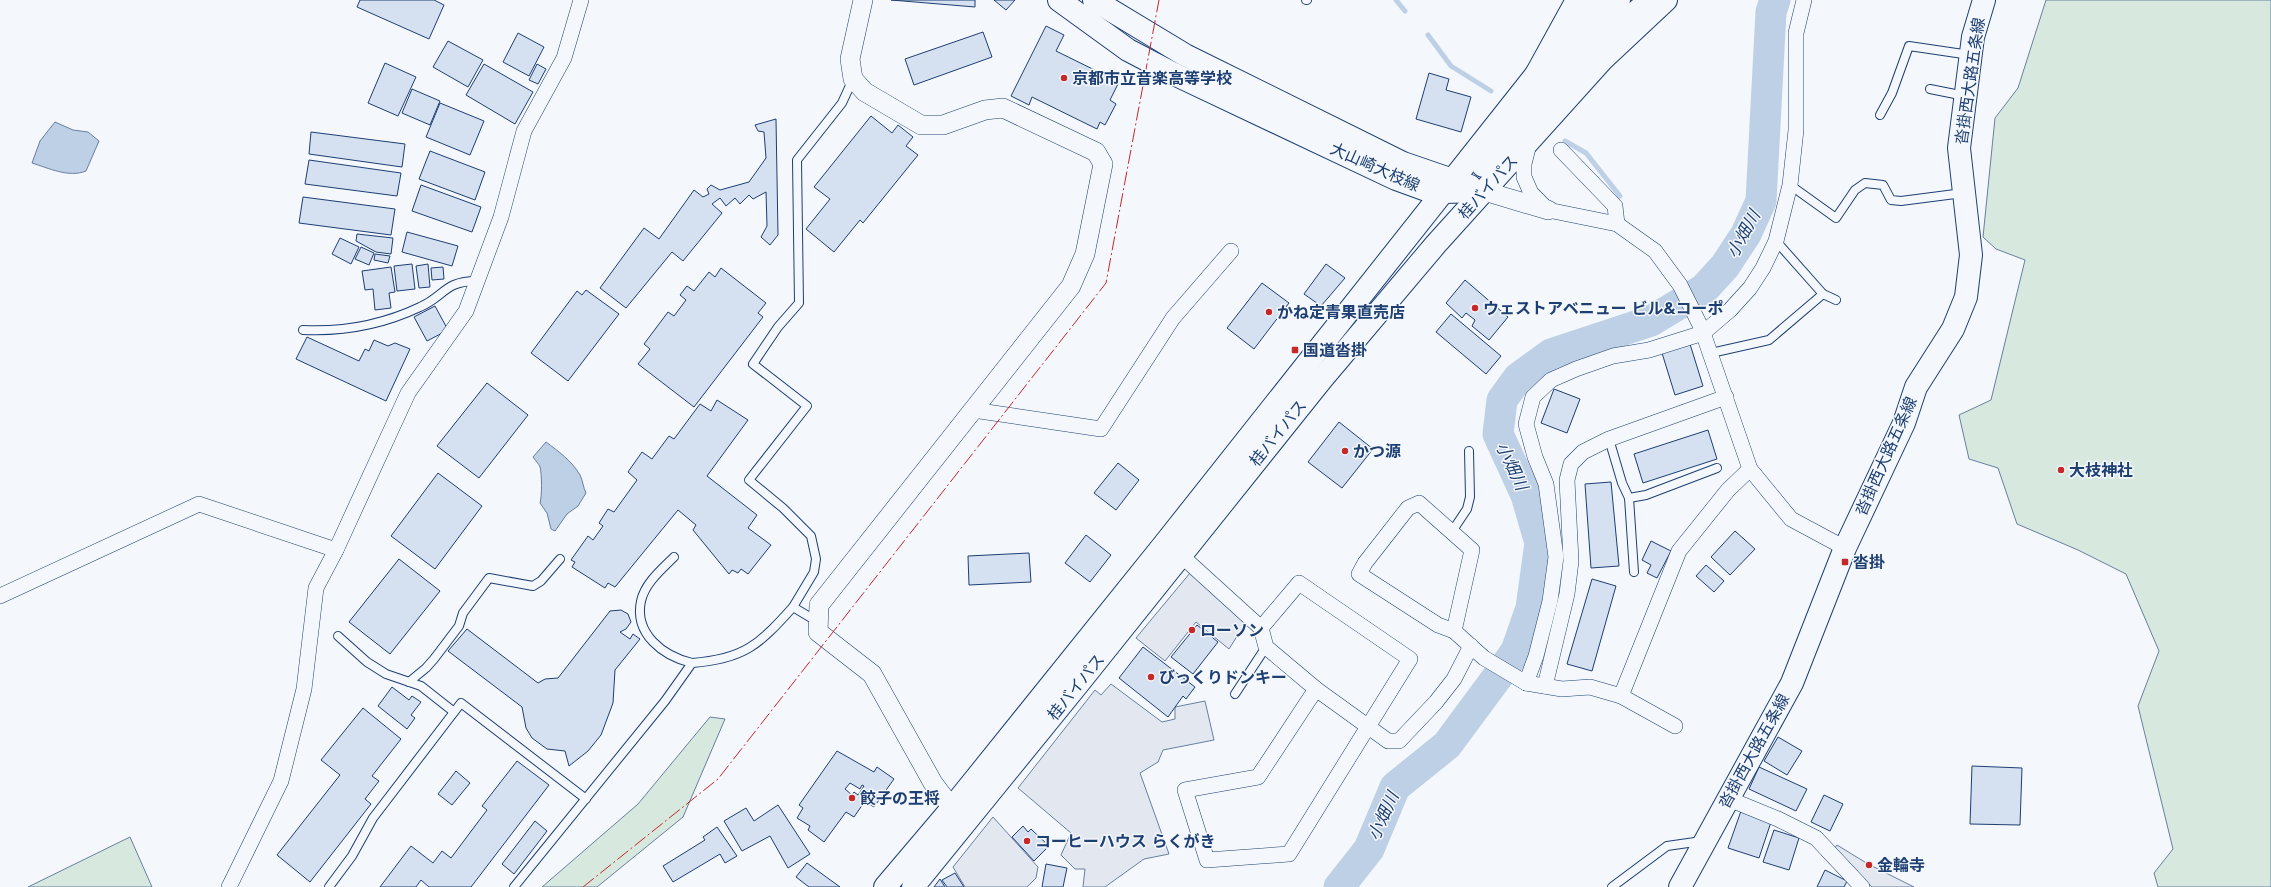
<svg xmlns="http://www.w3.org/2000/svg" width="2271" height="887" font-family="Jost,'Noto Sans JP',sans-serif">
<style>
.green{fill:#d7e8df;stroke:#687fa3}
.parking{fill:#e3e8f0;stroke:#687fa3}
.water{fill:#bed0e5;stroke:#687fa3}
.lines{fill:none;stroke-linecap:round;stroke-linejoin:round}
.stream{stroke:#bed0e5;stroke-width:5}
.river{stroke:#bed0e5;stroke-width:31}
.building{fill:#d5e0f0;stroke:#1d3f73;fill-rule:evenodd}
.service-casing{stroke:#1d3f73;stroke-width:10}
.minor-casing{stroke:#1d3f73;stroke-width:16}
.tertiary-casing{stroke:#1d3f73;stroke-width:20}
.secondary-casing{stroke:#1d3f73;stroke-width:24}
.primary-casing{stroke:#1d3f73;stroke-width:24}
.trunk-casing{stroke:#1d3f73;stroke-width:24}
.motorway-casing{stroke:#1d3f73;stroke-width:24}
.service{stroke:#f4f7fb;stroke-width:8}
.minor{stroke:#f4f7fb;stroke-width:15}
.tertiary{stroke:#f4f7fb;stroke-width:19}
.secondary{stroke:#f4f7fb;stroke-width:22}
.primary{stroke:#f4f7fb;stroke-width:22}
.trunk{stroke:#f4f7fb;stroke-width:22}
.motorway{stroke:#f4f7fb;stroke-width:22}
.power{stroke:#c62828;stroke-width:1;stroke-dasharray:14 3 2 3;stroke-linecap:butt}
.poi-dot{fill:#c62828;stroke:#f4f7fb;stroke-width:1.5}
.labels{text-anchor:middle;dominant-baseline:central;stroke-width:3;stroke-linejoin:round;paint-order:stroke}
.poi-label{font-size:16px;font-weight:bold;fill:#1d3f73;stroke:#f4f7fb;text-anchor:start}
.street-label{font-size:16px;fill:#1d3f73;stroke:#f4f7fb}
.water-label{font-size:17px;font-style:italic;fill:#1d3f73;stroke:#f4f7fb}
</style>
<rect width="100%" height="100%" fill="#f4f7fb"/>
<g class="green">
<polygon points="2046,0 2271,0 2271,887 2158,887 2154,873 2173,849 2138,706 2159,651 2126,574 2078,550 2017,524 1998,468 1969,459 1959,415 1991,400 2025,260 1996,249 1983,237 1995,118 2018,88"/>
<polygon points="710,717 725,719 683,817 597,887 542,887 638,804"/>
<polygon points="130,837 152,887 28,887"/>
</g>
<g class="parking">
<polygon points="1190,573 1246,622 1229,649 1196,622 1165,661 1136,638"/>
<polygon points="1111,684 1162,722 1175,719 1175,707 1205,701 1214,740 1163,750 1158,762 1140,773 1169,854 1144,859 1105,887 1083,887 1085,869 1075,869 1061,855 1071,833 1018,788 1095,690 1101,695"/>
<polygon points="993,817 1038,867 1036,878 1027,887 965,887 953,867"/>
<polygon points="1837,845 1868,864 1914,887 1872,887 1834,849"/>
</g>
<g class="water">
<path d="M55,122L73,130L88,132L99,141L86,171C69,178 48,168 32,163L40,141Z"/>
<path d="M546,442C558,451 572,461 580,475C583,481 583,487 586,493L578,506L567,514L555,531L551,529L547,513L540,503C542,497 542,474 540,467C539,464 535,460 533,457Z"/>
</g>
<g class="lines">
<g class="stream">
<polyline points="1396,0 1405,11"/>
<polyline points="1428,35 1451,66 1491,91"/>
<polyline points="1565,141 1586,153 1620,196"/>
</g>
<polyline class="river" points="1339,887 1369,849 1395,787 1447,745 1504,668 1516,651 1531,608 1540,543 1526,495 1498,434 1502,400 1518,378 1551,354 1651,321 1704,289 1725,266 1746,234 1761,201 1771,12 1775,0"/>
</g>
<g class="building">
<polygon points="360,0 434,0 444,5 429,39 357,7"/>
<polygon points="891,0 975,0 975,7"/>
<polygon points="994,0 1015,0 1006,10"/>
<polygon points="1046,26 1064,35 1056,51 1119,82 1110,100 1116,104 1105,125 1100,122 1097,129 1032,97 1029,105 1011,96"/>
<polygon points="983,32 992,57 914,85 905,59"/>
<polygon points="518,33 544,47 529,76 503,62"/>
<polygon points="448,41 483,60 468,87 433,67"/>
<polygon points="385,63 416,77 398,116 368,103"/>
<polygon points="484,64 533,92 515,124 466,95"/>
<polygon points="537,64 546,69 538,84 529,80"/>
<polygon points="1429,73 1449,79 1446,90 1471,97 1461,132 1416,119"/>
<polygon points="412,89 440,101 430,125 402,113"/>
<polygon points="440,103 484,121 470,155 426,137"/>
<polygon points="871,116 892,133 898,125 913,137 906,146 918,155 863,223 860,220 834,252 806,229 830,199 814,187"/>
<polygon points="776,119 778,235 770,245 761,237 767,226 766,192 753,199 749,195 740,204 735,198 726,206 720,198 712,204 722,213 683,261 672,252 626,308 600,288 644,228 659,239 694,190 703,197 709,194 707,189 711,185 720,190 749,182 766,158 764,132 758,131 755,125"/>
<polygon points="311,132 405,144 402,167 309,154"/>
<polygon points="430,151 485,172 475,200 419,179"/>
<polygon points="309,160 401,173 397,196 305,184"/>
<polygon points="421,185 481,207 472,232 412,211"/>
<polygon points="303,197 395,209 391,235 299,223"/>
<polygon points="407,232 458,246 452,266 402,252"/>
<polygon points="357,234 393,238 391,254 376,252 356,241"/>
<polygon points="340,238 359,247 351,264 332,254"/>
<polygon points="361,247 374,253 369,265 355,259"/>
<polygon points="375,254 390,256 388,263 374,260"/>
<polygon points="412,264 415,289 397,291 394,266"/>
<polygon points="428,264 430,287 419,288 416,266"/>
<polygon points="1326,264 1345,278 1321,306 1304,294"/>
<polygon points="391,267 395,292 389,293 391,308 375,310 373,289 365,290 362,271"/>
<polygon points="443,267 444,279 432,280 431,268"/>
<polygon points="721,268 766,303 758,313 763,317 694,407 638,364 650,349 644,344 668,312 674,316 686,300 680,295 687,286 694,291 709,272 715,277"/>
<polygon points="1465,280 1508,317 1489,340 1472,326 1475,320 1466,313 1462,318 1446,303"/>
<polygon points="1262,283 1289,303 1254,349 1227,328"/>
<polygon points="586,290 619,314 568,381 531,353 577,291 582,295"/>
<polygon points="435,306 448,330 427,341 414,317"/>
<polygon points="1451,314 1501,356 1486,374 1436,332"/>
<polygon points="307,337 359,361 365,349 369,351 374,340 388,346 395,343 410,349 386,401 296,359"/>
<polygon points="1690,344 1703,386 1675,395 1662,353"/>
<polygon points="487,383 528,415 479,478 437,446"/>
<polygon points="1554,389 1580,399 1567,433 1541,423"/>
<polygon points="717,400 748,420 707,476 757,515 748,528 771,545 748,574 741,569 738,573 732,570 729,574 693,530 696,525 678,510 615,587 608,583 605,588 572,567 575,562 571,560 588,536 593,540 603,526 599,523 608,509 614,512 637,480 628,472 642,452 652,459 669,436 674,439 700,404 711,411"/>
<polygon points="1339,422 1373,449 1342,488 1308,462"/>
<polygon points="1708,430 1717,459 1643,483 1634,454"/>
<polygon points="1118,463 1139,480 1116,510 1094,493"/>
<polygon points="438,473 482,506 435,569 391,536"/>
<polygon points="1611,482 1619,566 1591,568 1585,484"/>
<polygon points="1735,531 1755,549 1730,575 1711,557"/>
<polygon points="1086,535 1111,555 1090,582 1065,563"/>
<polygon points="1651,541 1671,551 1657,578 1647,573 1651,565 1642,560"/>
<polygon points="1029,553 1031,582 969,585 968,556"/>
<polygon points="399,559 440,591 390,654 349,622"/>
<polygon points="1706,565 1724,581 1714,592 1696,576"/>
<polygon points="1592,579 1616,586 1592,671 1567,664"/>
<polygon points="621,610 628,614 631,622 626,629 620,632 630,639 633,634 640,639 615,670 613,703 601,735 588,751 569,766 565,751 547,749 532,738 526,728 522,707 448,651 467,629 538,683 545,679 558,678 610,611"/>
<polygon points="1197,625 1218,642 1193,674 1171,657"/>
<polygon points="1143,647 1195,687 1186,699 1183,696 1168,717 1119,678"/>
<polygon points="392,687 409,700 412,696 421,702 411,715 415,718 407,729 378,706"/>
<polygon points="363,708 401,739 372,776 379,781 365,799 371,804 310,882 277,855 340,775 321,760"/>
<polygon points="1778,737 1802,751 1787,775 1764,761"/>
<path d="M837,751L874,772L877,767L894,779L874,807L865,801L854,817L846,812L824,842L808,830L810,826L797,818L803,808L799,805ZM850,783L860,789L862,785L864,786L858,795L854,792L852,795L845,789Z"/>
<polygon points="517,761 549,785 471,887 429,887 421,880 416,887 380,887 411,846 433,863 442,851 451,858 487,810 482,806"/>
<polygon points="1972,766 2022,768 2020,825 1970,824"/>
<polygon points="1759,767 1807,789 1796,811 1749,789"/>
<polygon points="456,771 470,783 452,805 438,794"/>
<polygon points="1824,795 1843,804 1830,831 1811,822"/>
<polygon points="778,805 810,854 788,868 770,836 742,851 724,821 746,808 754,821"/>
<polygon points="1741,811 1771,822 1759,858 1728,848"/>
<polygon points="535,821 547,831 514,874 502,864"/>
<polygon points="1023,826 1028,832 1031,829 1049,846 1034,861 1012,837"/>
<polygon points="717,827 737,856 725,863 720,854 673,882 663,866 705,840 703,837"/>
<polygon points="1774,830 1799,838 1789,870 1763,862"/>
<polygon points="807,863 840,887 809,887 796,877"/>
<polygon points="1046,864 1067,868 1063,887 1042,887"/>
<polygon points="1825,870 1847,881 1844,887 1817,887"/>
<polygon points="955,873 964,887 947,887 942,880"/>
<polygon points="940,879 945,887 934,887"/>
</g>
<g class="lines">
<g class="service-casing">
<g id="service">
<polyline points="1306,0 1307,0"/>
<polyline points="1930,89 1965,96"/>
<polyline points="1880,115 1892,93 1909,46 1970,55"/>
<polyline points="1790,185 1836,218 1855,190 1865,183 1883,185 1891,200 1901,201 1963,193"/>
<polyline points="1776,241 1823,294 1836,300"/>
<path d="M303,330C345,332 382,325 420,307C445,296 444,281 477,281"/>
<polyline points="1711,353 1769,340 1823,294"/>
<polyline points="1609,439 1622,483 1629,498 1634,572"/>
<polyline points="1629,498 1646,495 1717,468"/>
<polyline points="1451,533 1467,509 1470,497 1469,451"/>
<path d="M674,557C662,569 645,583 641,601C634,634 663,656 692,663"/>
<polyline points="793,607 814,572 816,559 811,536 783,508 749,480 807,406 753,364 778,327 799,303 797,160 842,103 853,79"/>
<polyline points="338,636 367,662 386,674 421,686 454,712"/>
<polyline points="409,682 426,668 434,659 459,626 463,613 489,578 533,586 541,581 560,559"/>
<polyline points="1235,694 1266,647"/>
<polyline points="329,887 352,856 373,818 461,703 586,799"/>
<path d="M514,887L665,701L692,663C744,659 759,645 793,607L818,622"/>
<polyline points="1612,887 1667,846 1702,841"/>
</g>
</g>
<g class="minor-casing">
<g id="minor">
<polyline points="1529,144 1524,164 1524,177 1531,193 1548,210 1617,224 1655,251 1680,285 1701,327 1750,469 1791,519 1845,548"/>
<polyline points="1561,150 1615,206 1617,224"/>
<polyline points="973,410 1101,429 1173,318 1231,251"/>
<polyline points="1174,549 1261,628 1266,647 1316,689 1388,741 1399,741 1436,702 1454,679 1471,646"/>
<polyline points="0,596 199,504 336,550"/>
<polyline points="1261,628 1299,583 1410,659 1289,854 1207,860 1185,790 1258,777 1316,689"/>
<polyline points="1454,631 1472,550 1419,503 1408,508 1365,563 1359,574 1438,625 1454,631 1484,658 1526,683 1562,689 1590,687 1621,696 1675,726"/>
<polyline points="1526,683 1536,656 1550,601 1556,557 1546,484 1535,457 1526,424 1533,397 1551,380 1576,369 1613,356 1649,350 1703,333 1730,310 1750,288 1763,268 1776,241 1790,185 1796,130 1796,33 1804,0"/>
<polyline points="1545,686 1567,594 1571,561 1567,480 1571,464 1583,452 1609,439 1726,397"/>
<polyline points="1621,696 1679,551 1728,490 1750,469"/>
<polyline points="1729,799 1778,819 1816,838 1862,887"/>
<polyline points="229,887 281,781 304,689 316,588 336,550 408,393 466,311 501,217 524,131 564,58 581,0"/>
</g>
</g>
<g class="tertiary-casing">
<g id="tertiary">
<polyline points="863,0 850,59 853,79 865,92 921,125 943,125 985,110 1003,108 1096,152 1103,164 1085,254 1071,286 819,605 818,632 872,674 933,783 952,808 963,817"/>
<polyline points="1484,191 1548,210"/>
</g>
</g>
<g class="secondary-casing">
<polyline id="secondary" points="1680,887 1792,683 1845,548 1904,423 1916,387 1953,329 1966,297 1971,255 1959,148 1973,37 1984,0"/>
</g>
<g class="primary-casing">
<g id="primary">
<polyline points="1059,0 1128,50 1174,74 1396,179 1429,191 1443,192 1484,191"/>
<polyline points="1094,0 1185,55 1403,163 1470,186"/>
</g>
</g>
<g class="trunk-casing">
<g id="trunk">
<polyline points="1483,166 1562,75 1619,0"/>
<polyline points="885,887 952,808 1166,542 1595,0"/>
<polyline points="913,887 1078,684 1322,379 1436,244 1603,59 1666,0"/>
</g>
</g>
<g class="motorway-casing">
<g id="motorway">
<polyline points="1562,75 1650,0"/>
<polyline points="1533,80 1577,0"/>
<polyline points="1575,88 1603,52"/>
</g>
</g>
<use href="#service" class="service"/>
<use href="#minor" class="minor"/>
<use href="#tertiary" class="tertiary"/>
<use href="#secondary" class="secondary"/>
<use href="#primary" class="primary"/>
<use href="#trunk" class="trunk"/>
<use href="#motorway" class="motorway"/>
<polyline class="power" points="583,887 718,779 1106,283 1159,0"/>
</g>
<g class="poi-dot">
<circle cx="1064" cy="78" r="4"/>
<circle cx="1475" cy="308" r="4"/>
<circle cx="1269" cy="312" r="4"/>
<rect x="1291" y="346" width="8" height="8" rx="2"/>
<circle cx="1345" cy="451" r="4"/>
<circle cx="2061" cy="470" r="4"/>
<rect x="1841" y="558" width="8" height="8" rx="2"/>
<circle cx="1192" cy="630" r="4"/>
<circle cx="1151" cy="677" r="4"/>
<circle cx="852" cy="798" r="4"/>
<circle cx="1027" cy="841" r="4"/>
<circle cx="1869" cy="865" r="4"/>
</g>
<g class="labels">
<g class="poi-label">
<text x="1072" y="78">京都市立音楽高等学校</text>
<text x="1483" y="308">ウェストアベニュー ビル&amp;コーポ</text>
<text x="1277" y="312">かね定青果直売店</text>
<text x="1303" y="350">国道沓掛</text>
<text x="1353" y="451">かつ源</text>
<text x="2069" y="470">大枝神社</text>
<text x="1853" y="562">沓掛</text>
<text x="1200" y="630">ローソン</text>
<text x="1159" y="677">びっくりドンキー</text>
<text x="860" y="798">餃子の王将</text>
<text x="1035" y="841">コーヒーハウス らくがき</text>
<text x="1877" y="865">金輪寺</text>
</g>
<g class="street-label">
<text transform="translate(1970 81) rotate(-82)">沓掛西大路五条線</text>
<text transform="translate(1375 167) rotate(24)">大山崎大枝線</text>
<text transform="translate(1488 187) rotate(-48)">桂バイパス</text>
<text transform="translate(1278 433) rotate(-51)">桂バイパス</text>
<text transform="translate(1886 456) rotate(-66)">沓掛西大路五条線</text>
<text transform="translate(1076 687) rotate(-51)">桂バイパス</text>
<text transform="translate(1754 751) rotate(-61)">沓掛西大路五条線</text>
</g>
<g class="water-label">
<text transform="translate(1743 234) rotate(-61)">小畑川</text>
<text transform="translate(1512 466) rotate(65)">小畑川</text>
<text transform="translate(1383 816) rotate(-66)">小畑川</text>
</g>
</g>
</svg>
